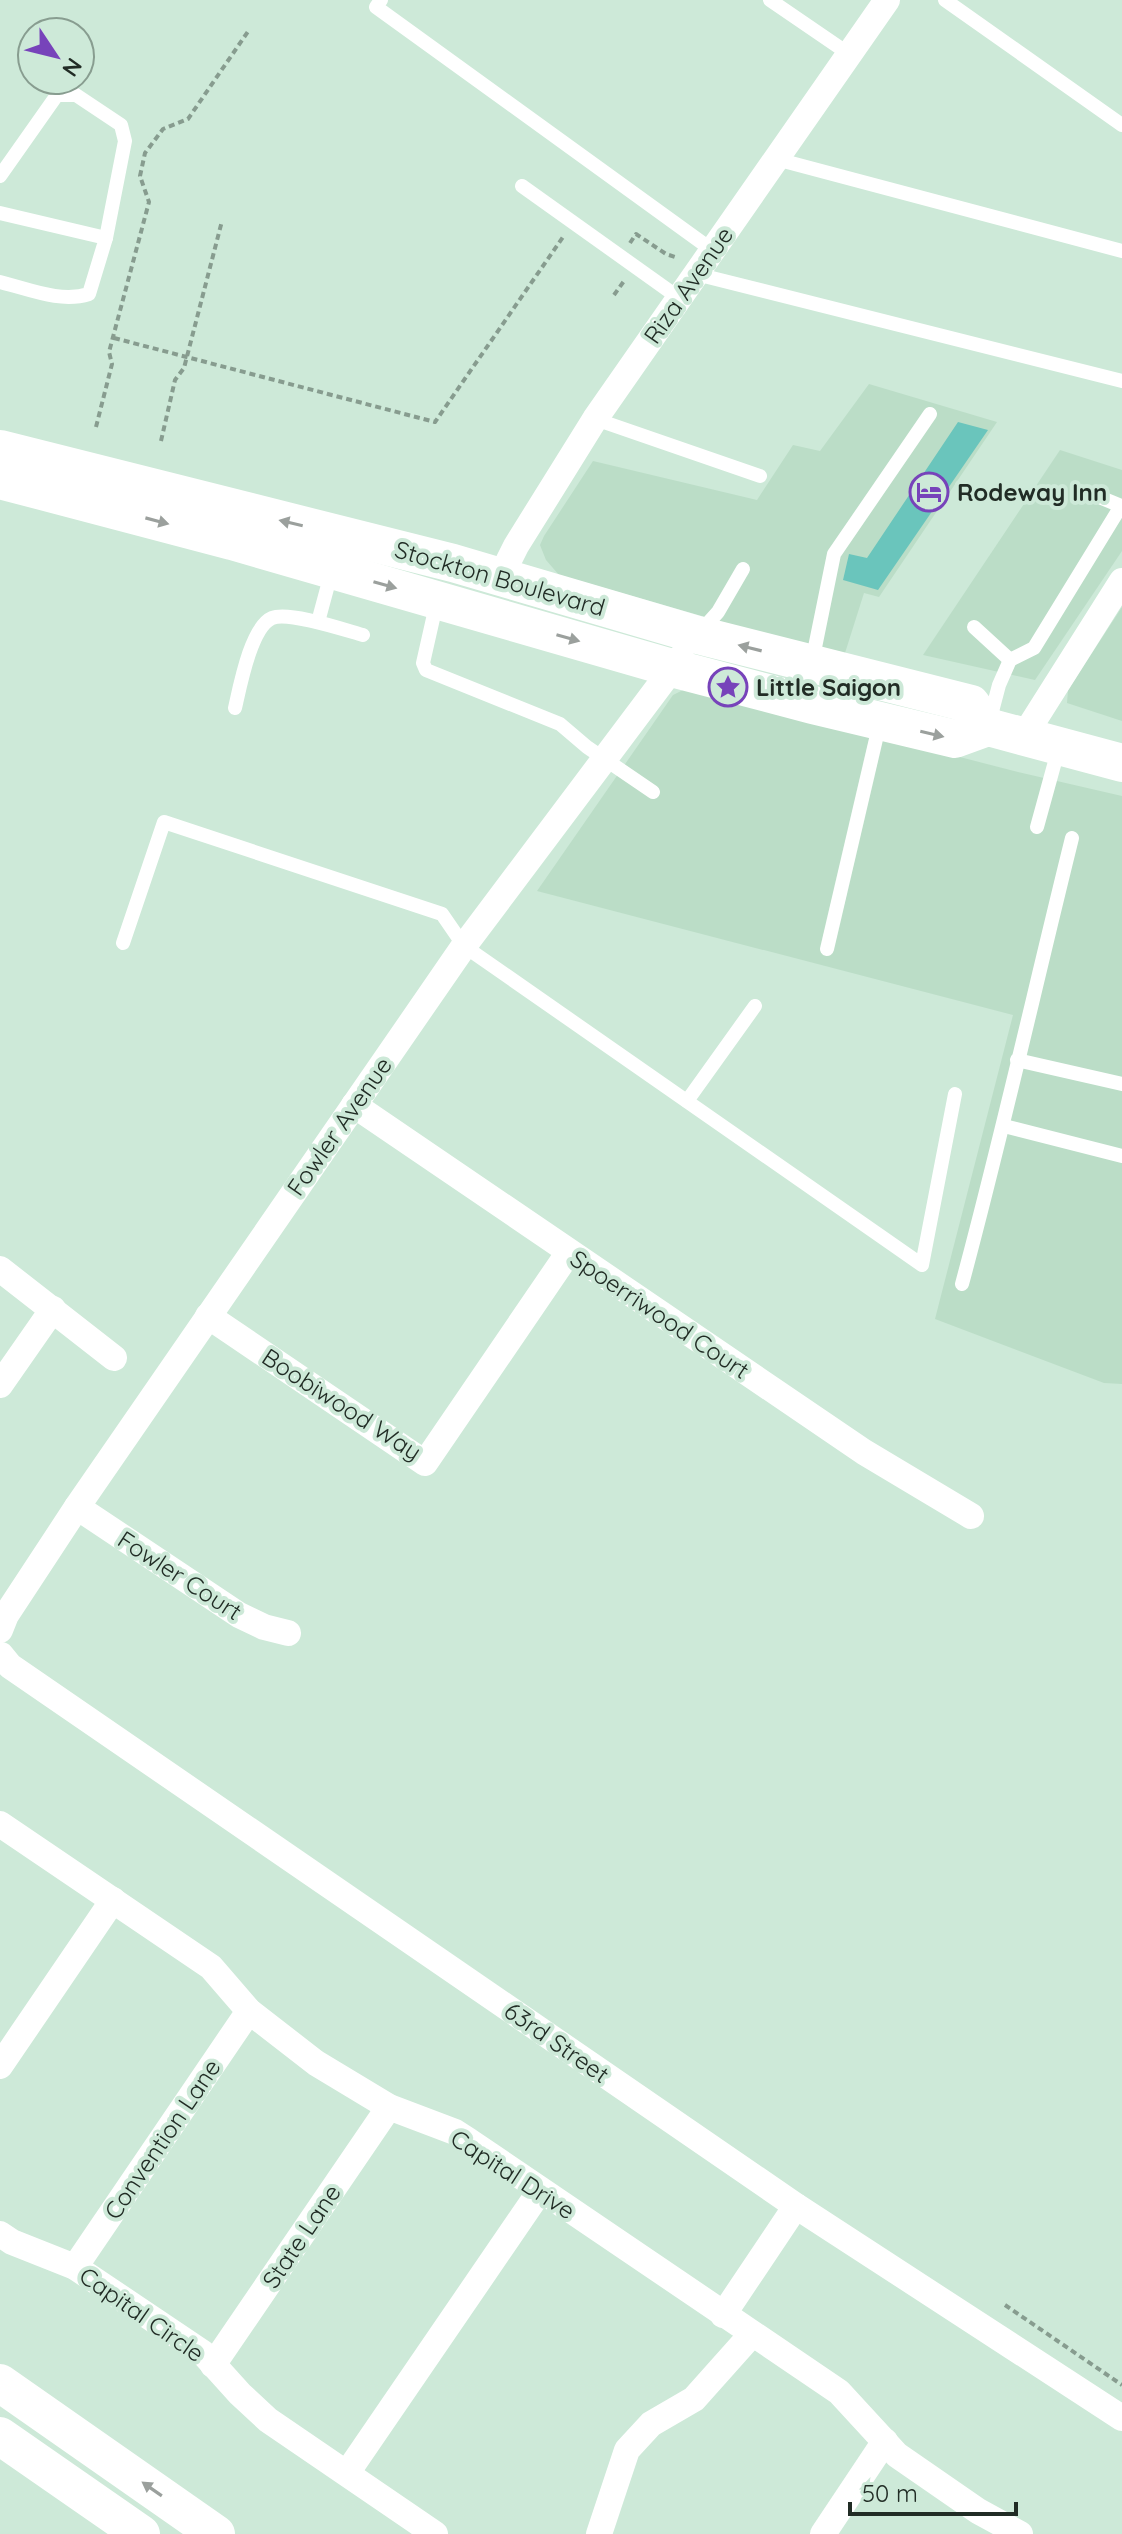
<svg xmlns="http://www.w3.org/2000/svg" width="1122" height="2534" font-family="Quicksand,sans-serif">
<style>
.built{fill:#bbddc7}
.building{fill:#6ac5bc}
.lines{fill:none;stroke-linecap:round;stroke-linejoin:round}
.path{stroke:#879c8f;stroke-width:4;stroke-dasharray:6 4;stroke-linecap:butt}
.lane{stroke:#fff;stroke-width:14}
.street{stroke:#fff;stroke-width:26}
.secondary{stroke:#fff;stroke-width:38}
.oneway{fill:#9ba09d}
.labels{text-anchor:middle;dominant-baseline:central;stroke-width:8;stroke-linejoin:round;paint-order:stroke}
.street-label{font-size:24px;fill:#212c25;stroke:#cde9d8}
.poi-label{font-size:24px;font-weight:bold;fill:#212c25;stroke:#cde9d8;text-anchor:start}
</style>
<rect width="100%" height="100%" fill="#cde9d8"/>
<g class="built">
<polygon points="869,384 997,422 879,597 864,593 845,653 761,633 559,575 546,560 540,545 544,536 593,461 757,500 793,445 820,451"/>
<polygon points="1060,450 1122,470 1122,551 1035,680 923,655"/>
<polygon points="1122,607 1122,721 1067,703 1068,690"/>
<polygon points="685,689 715,694 1018,772 1122,796 1122,1384 1104,1383 935,1319 1013,1015 537,891 673,695"/>
</g>
<polygon class="building" points="958,422 988,430 878,590 843,580 849,554 867,558"/>
<g class="lines">
<g class="path">
<polyline points="630,243 636,234 666,254 678,258"/>
<polyline points="614,295 624,281"/>
<polyline points="114,338 435,422 563,237"/>
<polyline points="96,427 112,364 109,352 149,202 140,176 145,153 163,129 188,119 249,30"/>
<polyline points="161,441 175,380 184,368 222,221"/>
<polyline points="1005,2305 1122,2385"/>
</g>
<g class="lane">
<polyline points="381,0 376,7 712,250"/>
<polyline points="770,0 849,54"/>
<polyline points="945,0 1122,125"/>
<polyline points="776,159 1122,251"/>
<polyline points="0,176 57,95 76,95 121,125 125,141 106,238"/>
<polyline points="522,186 679,298"/>
<path d="M0,213L106,238L89,294C60,303 29,289 0,282"/>
<polyline points="696,274 1122,381"/>
<polyline points="595,419 760,476"/>
<polyline points="437,601 423,663 426,670 560,724 587,747 653,792"/>
<polyline points="318,622 332,570"/>
<polyline points="974,627 1010,660"/>
<polyline points="701,631 718,612 743,569"/>
<polyline points="812,662 834,554 930,414"/>
<path d="M235,708C240,686 251,627 272,618C289,611 345,630 363,635"/>
<polyline points="990,719 999,685 1010,660 1034,648 1121,506 1092,494"/>
<polyline points="1037,827 1059,747"/>
<polyline points="123,943 164,822 442,914 464,946 922,1265 955,1094"/>
<polyline points="827,949 880,722"/>
<polyline points="1017,1060 1122,1084"/>
<polyline points="687,1101 755,1006"/>
<polyline points="1004,1126 1122,1156"/>
<path d="M962,1284C1002,1136 1035,987 1072,838"/>
</g>
<g class="street">
<polyline points="501,576 516,546 595,419 887,0"/>
<polyline points="1024,736 1122,581"/>
<polyline points="354,1105 864,1452 971,1516"/>
<polyline points="0,1269 114,1358"/>
<polyline points="208,1316 425,1463 569,1252"/>
<polyline points="0,1385 53,1309"/>
<polyline points="77,1507 239,1615 264,1627 288,1633"/>
<polyline points="0,1630 6,1615 77,1507 464,946 681,657"/>
<polyline points="1,1655 10,1666 796,2206 1122,2418"/>
<polyline points="0,1824 211,1967 249,2011 316,2063 389,2107 455,2132 469,2141 839,2392 897,2455 978,2511 1020,2534"/>
<polyline points="0,2066 113,1900"/>
<polyline points="0,2234 12,2242 75,2267 203,2353 240,2394 268,2420 435,2534"/>
<polyline points="75,2267 249,2011"/>
<polyline points="723,2315 796,2206"/>
<polyline points="213,2365 389,2107"/>
<polyline points="347,2473 540,2191"/>
<polyline points="599,2534 627,2450 651,2424 694,2399 752,2334"/>
<polyline points="823,2534 885,2441"/>
</g>
<g class="secondary">
<polyline points="0,449 453,563 698,635 971,704 988,727"/>
<polyline points="0,480 232,541 672,668 813,705 955,739 988,727 1122,763"/>
<polyline points="0,2383 216,2534"/>
<polyline points="0,2436 141,2534"/>
</g>
</g>
<defs><path id="oneway-solid" d="M-6-.8H1V-3.2L6.5 0L1 3.2V.8H-6Z" transform="scale(2)"/></defs>
<g class="oneway">
<use href="#oneway-solid" transform="translate(157 521) rotate(15)"/>
<use href="#oneway-solid" transform="translate(291 523) rotate(-167)"/>
<use href="#oneway-solid" transform="translate(385 585) rotate(16)"/>
<use href="#oneway-solid" transform="translate(568 638) rotate(16)"/>
<use href="#oneway-solid" transform="translate(750 648) rotate(-166)"/>
<use href="#oneway-solid" transform="translate(932 734) rotate(13)"/>
<use href="#oneway-solid" transform="translate(152 2489) rotate(-145)"/>
</g>
<defs>
<g id="hotel-ring" transform="scale(2)"><circle r="9.5" fill="#cde9d8" stroke="#7743ba" stroke-width="1.5"/><path d="M-6-4.5h1.5V1H6V5H4.5V3h-9V5H-6ZM-4 0a1.8 1.8 0 1 1 3.6 0ZM.5 0V-2.5h3Q6-2.5 6 0Z" fill="#7743ba"/></g>
<g id="sight-ring" transform="scale(2)"><circle r="9.5" fill="#cde9d8" stroke="#7743ba" stroke-width="1.5"/><path d="M0-6L1.8-2.2L6-1.7L2.9 1.2L3.7 5.4L0 3.3L-3.7 5.4L-2.9 1.2L-6-1.7L-1.8-2.2Z" fill="#7743ba"/></g>
</defs>
<g fill-rule="evenodd">
<use href="#hotel-ring" x="929" y="492"/>
<use href="#sight-ring" x="728" y="687"/>
</g>
<g class="labels">
<g class="street-label">
<text transform="translate(688 285) rotate(-55)">Riza Avenue</text>
<text transform="translate(500 578) rotate(16)">Stockton Boulevard</text>
<text transform="translate(339 1126) rotate(-55)">Fowler Avenue</text>
<text transform="translate(660 1314) rotate(34)">Spoerriwood Court</text>
<text transform="translate(342 1404) rotate(33)">Boobiwood Way</text>
<text transform="translate(180 1575) rotate(33)">Fowler Court</text>
<text transform="translate(557 2042) rotate(35)">63rd Street</text>
<text transform="translate(162 2139) rotate(-56)">Convention Lane</text>
<text transform="translate(513 2174) rotate(33)">Capital Drive</text>
<text transform="translate(301 2236) rotate(-56)">State Lane</text>
<text transform="translate(142 2314) rotate(35)">Capital Circle</text>
</g>
<g class="poi-label">
<text x="957" y="492">Rodeway Inn</text>
<text x="756" y="687">Little Saigon</text>
</g>
</g>
<g transform="translate(56 56) rotate(125)"><circle r="38" fill="#cde9d8" stroke="#889d90" stroke-width="2"/>
<path d="M0-6L14 30L0 20L-14 30Z" fill="#7743ba"/>
<text y="-12" font-size="22" font-weight="bold" text-anchor="middle" fill="#212c25">N</text>
</g>
<path d="M850 2502v12h166v-12" fill="none" stroke="#212c25" stroke-width="4"/>
<text x="862" y="2502" font-size="24" fill="#212c25" stroke="#cde9d8" stroke-width="6" paint-order="stroke">50 m</text>
</svg>
